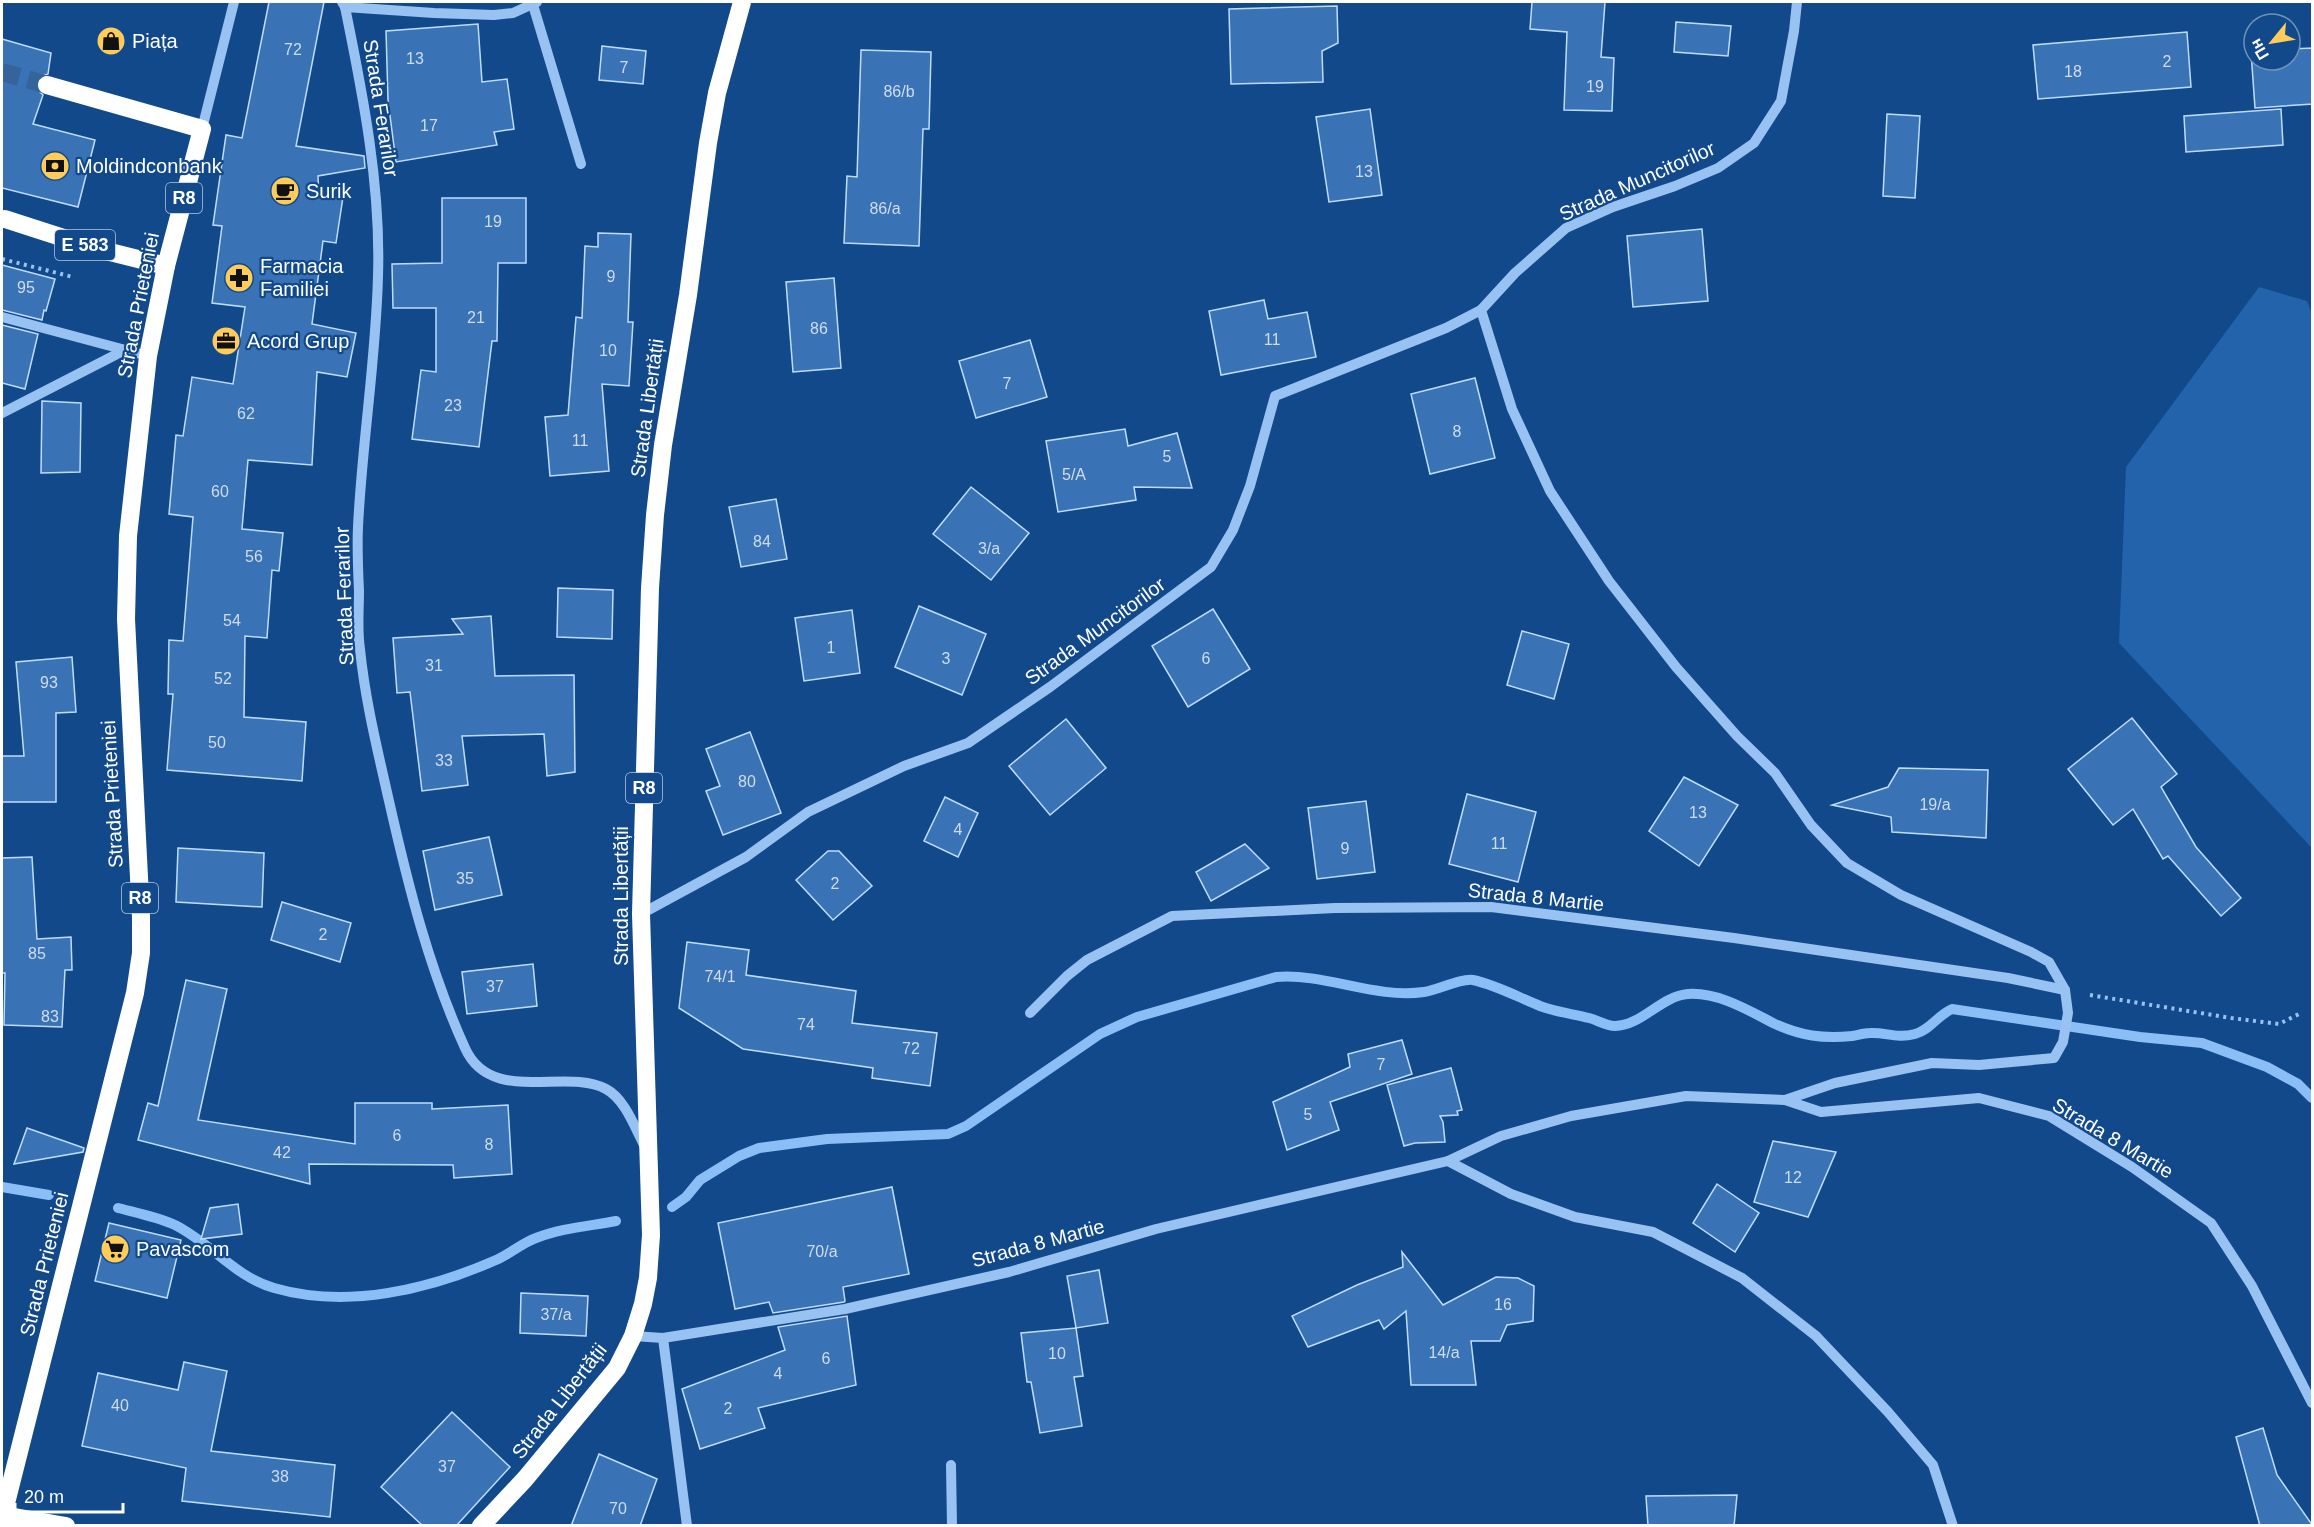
<svg xmlns="http://www.w3.org/2000/svg" width="2314" height="1527" font-family="Arial,sans-serif">
<style>
.green{fill:#2363ab}
.lines{fill:none;stroke-linecap:round;stroke-linejoin:round}
.stream{stroke:#8abef5;stroke-width:10}
.building{fill:#3a73b5;stroke:#bfdcfd;stroke-width:1.5}
.highway-tunnel{stroke:#35649c;stroke-width:18;stroke-dasharray:18 9;stroke-linecap:butt}
.path{stroke:#98c2f1;stroke-width:4;stroke-dasharray:3 4.5;stroke-linecap:butt}
.minor{stroke:#98c2f1;stroke-width:10}
.highway{stroke:#fff;stroke-width:18}
.labels{text-anchor:middle;dominant-baseline:central;stroke-width:4.5;stroke-linejoin:round;paint-order:stroke}
.number-label{font-size:16px;fill:#cedcec}
.shield{fill:#11498b;stroke:#b8c8dc;stroke-width:1.5}
.shield-label{font-size:18px;font-weight:bold;fill:#fff}
.poi-label{font-size:20px;fill:#fff;stroke:#11498b;text-anchor:start}
.street-label{font-size:20px;fill:#fff;stroke:#11498b}
</style>
<rect width="100%" height="100%" fill="#11498b"/>
<polygon class="green" points="2259,287 2307,301 2312,314 2312,848 2119,643 2126,467"/>
<g class="lines">
<g class="stream">
<polyline points="2,1187 49,1195"/>
<path d="M672,1207L686,1197L700,1180L739,1156L759,1148L827,1139L948,1134L966,1126L1100,1034L1137,1017L1276,977C1326,973 1374,999 1424,992C1438,990 1461,978 1473,980C1496,985 1518,997 1540,1006C1556,1012 1573,1014 1589,1018C1597,1020 1606,1026 1615,1026C1641,1026 1661,996 1688,994C1718,992 1748,1010 1773,1023C1800,1036 1824,1039 1852,1036C1858,1035 1864,1033 1870,1033C1886,1032 1896,1039 1915,1034C1930,1030 1938,1015 1952,1009L2140,1037L2202,1043L2267,1067L2298,1084L2312,1098"/>
<path d="M118,1208C137,1213 157,1217 175,1225C211,1243 235,1277 274,1288C347,1309 428,1290 496,1260C510,1254 522,1243 536,1238C561,1228 590,1226 616,1221"/>
</g>
</g>
<g class="building">
<polygon points="269,2 324,2 296,146 364,156 365,168 318,176 319,197 343,197 336,243 323,241 312,324 356,333 347,377 317,372 312,465 248,460 242,529 283,533 279,571 272,570 267,638 245,636 244,717 306,722 302,781 167,770 173,694 168,694 169,640 183,641 193,517 169,514 176,435 183,436 192,377 233,384 245,307 212,303 222,226 213,225 226,135 242,138"/>
<polygon points="1532,2 1605,2 1601,57 1614,58 1612,111 1564,110 1567,32 1530,29"/>
<polygon points="1337,6 1338,43 1322,51 1323,82 1231,84 1229,9"/>
<polygon points="1676,22 1731,26 1728,56 1674,52"/>
<polygon points="478,24 482,82 507,79 514,129 494,132 497,145 396,162 388,100 386,31"/>
<polygon points="2187,32 2191,87 2038,99 2033,45"/>
<polygon points="2,39 51,53 48,74 40,77 36,83 36,88 43,95 33,124 95,140 78,207 2,188"/>
<polygon points="602,46 646,51 643,84 599,80"/>
<polygon points="2313,48 2313,104 2255,108 2251,52 2254,51 2254,60 2290,60 2290,49"/>
<polygon points="861,50 931,52 929,129 923,129 919,246 844,243 847,176 857,177"/>
<polygon points="1370,109 1382,195 1329,202 1316,117"/>
<polygon points="2281,109 2283,145 2186,152 2184,116"/>
<polygon points="1887,114 1920,116 1915,198 1883,196"/>
<polygon points="442,198 526,198 526,263 498,263 497,341 492,341 479,447 412,439 421,370 436,372 436,308 393,308 392,264 442,263"/>
<polygon points="1702,229 1708,301 1633,307 1627,236"/>
<polygon points="598,233 631,234 628,322 633,322 629,386 602,384 609,471 550,476 545,417 568,415 576,317 582,318 585,246 598,247"/>
<polygon points="2,265 55,279 46,311 44,310 42,320 2,310"/>
<polygon points="834,278 841,368 793,372 786,282"/>
<polygon points="1264,300 1268,319 1307,312 1316,357 1221,375 1209,311"/>
<polygon points="2,325 38,334 25,389 2,383"/>
<polygon points="1030,340 1047,397 976,418 959,361"/>
<polygon points="1475,378 1495,458 1430,474 1411,394"/>
<polygon points="42,401 81,403 80,472 41,473"/>
<polygon points="1125,429 1128,446 1177,433 1192,488 1134,487 1136,500 1058,512 1046,441"/>
<polygon points="971,487 1029,533 991,580 933,534"/>
<polygon points="776,499 787,559 741,567 729,507"/>
<polygon points="558,588 613,590 612,639 557,637"/>
<polygon points="919,606 986,634 962,695 895,667"/>
<polygon points="1213,609 1250,669 1188,707 1152,646"/>
<polygon points="852,610 860,673 804,681 795,618"/>
<polygon points="491,616 495,676 574,675 575,772 547,776 544,734 462,736 468,785 422,791 410,692 397,693 393,638 463,634 452,619"/>
<polygon points="1522,631 1569,644 1554,699 1507,685"/>
<polygon points="72,657 76,712 56,713 56,802 2,802 2,756 24,756 16,662"/>
<polygon points="2132,718 2177,774 2161,787 2196,847 2241,898 2221,916 2168,856 2163,859 2133,809 2113,825 2068,769"/>
<polygon points="1066,719 1106,768 1050,815 1009,766"/>
<polygon points="750,732 781,813 723,835 706,791 720,786 706,749"/>
<polygon points="1899,768 1988,770 1986,838 1892,832 1891,817 1832,805 1888,787"/>
<polygon points="1684,777 1738,805 1699,866 1649,831"/>
<polygon points="1467,794 1536,812 1518,882 1449,864"/>
<polygon points="945,797 978,813 958,857 924,841"/>
<polygon points="1366,801 1375,872 1317,879 1308,808"/>
<polygon points="489,837 502,895 435,910 423,851"/>
<polygon points="1245,844 1269,868 1211,901 1196,872"/>
<polygon points="178,848 264,853 262,907 176,902"/>
<polygon points="828,851 839,851 872,886 833,920 796,880"/>
<polygon points="32,857 37,939 71,937 72,970 65,970 62,1027 4,1025 5,973 2,973 2,858"/>
<polygon points="282,902 351,923 340,962 271,940"/>
<polygon points="687,942 749,950 746,975 856,991 852,1023 937,1033 930,1086 872,1078 873,1068 743,1049 679,1008"/>
<polygon points="533,964 537,1006 467,1014 462,972"/>
<polygon points="186,980 227,989 198,1120 355,1144 355,1103 432,1103 432,1109 508,1105 512,1174 454,1178 453,1165 309,1164 310,1184 138,1140 148,1103 158,1106"/>
<polygon points="1402,1040 1412,1074 1330,1102 1339,1130 1287,1150 1273,1102 1350,1067 1348,1054"/>
<polygon points="1451,1068 1462,1110 1457,1111 1458,1115 1440,1116 1443,1122 1445,1142 1415,1143 1404,1146 1387,1085"/>
<polygon points="27,1128 84,1148 83,1152 14,1164"/>
<polygon points="1773,1141 1836,1152 1808,1217 1754,1202"/>
<polygon points="1717,1184 1759,1213 1735,1252 1693,1223"/>
<polygon points="892,1187 909,1274 843,1287 845,1301 844,1302 773,1313 769,1302 735,1309 718,1223"/>
<polygon points="238,1204 242,1234 201,1239 210,1208"/>
<polygon points="109,1223 181,1240 167,1298 95,1281"/>
<polygon points="1402,1252 1443,1305 1496,1277 1518,1278 1534,1286 1533,1321 1507,1325 1500,1341 1471,1341 1476,1385 1411,1385 1406,1311 1384,1329 1379,1320 1308,1347 1292,1316 1357,1285 1403,1267"/>
<polygon points="1099,1270 1108,1323 1076,1328 1067,1276"/>
<polygon points="521,1293 588,1296 586,1336 520,1333"/>
<polygon points="847,1316 856,1385 758,1408 765,1428 700,1449 682,1389 785,1350 778,1327"/>
<polygon points="1076,1328 1083,1376 1074,1377 1082,1426 1040,1433 1031,1382 1027,1382 1021,1333"/>
<polygon points="184,1362 227,1371 211,1451 335,1465 330,1517 182,1501 186,1468 82,1446 98,1373 178,1390"/>
<polygon points="452,1412 510,1467 456,1526 423,1526 381,1487"/>
<polygon points="2263,1428 2277,1475 2313,1526 2260,1526 2236,1437"/>
<polygon points="599,1454 657,1479 640,1526 571,1526"/>
<polygon points="1737,1495 1734,1526 1648,1526 1646,1496"/>
</g>
<g class="lines">
<polyline class="highway-tunnel" points="2,72 47,85"/>
<g class="path">
<polyline points="2,259 73,277"/>
<polyline points="2090,995 2231,1018 2279,1024 2301,1013"/>
</g>
<g class="minor">
<path d="M342,2L345,7C363,95 381,186 378,276C376,360 362,443 358,527C357,548 358,570 359,591C359,610 357,630 360,649C365,700 378,752 389,801C408,885 429,969 465,1048C491,1106 566,1067 606,1089C625,1099 635,1128 645,1147"/>
<polyline points="533,5 581,164"/>
<polyline points="345,7 434,13 494,15 513,13 537,2"/>
<polyline points="202,129 234,2"/>
<polyline points="2,317 148,356"/>
<polyline points="2,413 123,351"/>
<polyline points="641,914 746,857 808,812 904,766 968,743 1050,687 1211,567 1233,530 1250,486 1275,396 1446,328 1481,310"/>
<polyline points="1030,1013 1067,976 1087,960 1172,916 1335,908 1491,907 1734,938 2008,978 2065,990"/>
<polyline points="1785,1100 1835,1083 1932,1063 1979,1065 2054,1058 2063,1042 2068,1013 2065,990 2049,962 2031,952 1901,895 1847,863 1811,825 1775,773 1737,736 1676,667 1609,581 1550,491 1512,409 1481,310 1515,273 1566,228 1613,207 1675,186 1718,168 1754,143 1781,101 1794,31 1797,2"/>
<polyline points="1448,1161 1511,1194 1575,1217 1653,1232 1742,1278 1816,1336 1888,1412 1933,1465 1953,1526"/>
<polyline points="633,1336 663,1338 845,1309 1009,1272 1156,1229 1448,1161 1501,1136 1571,1116 1686,1096 1785,1100 1821,1112 1979,1098 2049,1116 2132,1167 2211,1223 2252,1286 2312,1403"/>
<polyline points="663,1338 687,1526"/>
<polyline points="951,1465 952,1526"/>
</g>
<g class="highway">
<polyline points="47,85 202,129 166,266 148,356 128,536 126,619 141,917 141,953 135,993 3,1515 66,1526"/>
<polyline points="5,219 98,249 166,266"/>
<polyline points="481,1526 525,1479 617,1368 633,1336 643,1304 648,1278 651,1235 641,914 650,588 655,515 663,445 688,295 708,143 717,93 742,2"/>
</g>
</g>
<defs>
<g id="shop-disc" transform="scale(1.5)"><circle r="9.5" fill="#ffcb59" stroke="#11498b"/><path d="M-5-2.5h2.3a2.7 3.5 0 0 1 5.4 0H5L5.5 6h-11ZM-1.5-2.5h3a1.5 2.3 0 0 0-3 0Z" fill="#111"/></g>
<g id="bank-disc" transform="scale(1.5)"><circle r="9.5" fill="#ffcb59" stroke="#11498b"/><path d="M-6-4H6V4H-6ZM0-2.3a2.3 2.3 0 1 0 0 4.6a2.3 2.3 0 1 0 0-4.6Z" fill="#111"/></g>
<g id="cafe-disc" transform="scale(1.5)"><circle r="9.5" fill="#ffcb59" stroke="#11498b"/><path d="M-5.5-4.5H6V0H3Q3 3.5 0 3.5H-2.5Q-5.5 3.5-5.5 0ZM3-3.2v2h1.7v-2ZM-6 4.5H4V6H-6Z" fill="#111"/></g>
<g id="pharmacy-disc" transform="scale(1.5)"><circle r="9.5" fill="#ffcb59" stroke="#11498b"/><path d="M-2-6h4v4h4v4h-4v4h-4v-4h-4v-4h4Z" fill="#111"/></g>
<g id="office-disc" transform="scale(1.5)"><circle r="9.5" fill="#ffcb59" stroke="#11498b"/><path d="M-6-3h4V-5.5h4V-3h4V5H-6ZM-1-4.5V-3h2v-1.5ZM-6 0V1H6V0Z" fill="#111"/></g>
<g id="supermarket-disc" transform="scale(1.5)"><circle r="9.5" fill="#ffcb59" stroke="#11498b"/><path d="M-6-5.5h2.5l.6 2H6L4.5 2H-2.5L-4.4-4H-6ZM-1.5 3.2a1.3 1.3 0 1 0 .1 0ZM3 3.2a1.3 1.3 0 1 0 .1 0Z" fill="#111"/></g>
</defs>
<g fill-rule="evenodd">
<use href="#shop-disc" x="111" y="41"/>
<use href="#bank-disc" x="55" y="166"/>
<use href="#cafe-disc" x="285" y="191"/>
<use href="#pharmacy-disc" x="239" y="278"/>
<use href="#office-disc" x="226" y="341"/>
<use href="#supermarket-disc" x="115" y="1249"/>
</g>
<g class="labels">
<g class="number-label">
<text x="293" y="49">72</text>
<text x="415" y="58">13</text>
<text x="2167" y="61">2</text>
<text x="624" y="67">7</text>
<text x="2073" y="71">18</text>
<text x="1595" y="86">19</text>
<text x="899" y="91">86/b</text>
<text x="429" y="125">17</text>
<text x="1364" y="171">13</text>
<text x="885" y="208">86/a</text>
<text x="493" y="221">19</text>
<text x="611" y="276">9</text>
<text x="26" y="287">95</text>
<text x="476" y="317">21</text>
<text x="819" y="328">86</text>
<text x="1272" y="339">11</text>
<text x="608" y="350">10</text>
<text x="1007" y="383">7</text>
<text x="453" y="405">23</text>
<text x="246" y="413">62</text>
<text x="1457" y="431">8</text>
<text x="580" y="440">11</text>
<text x="1167" y="456">5</text>
<text x="1074" y="474">5/A</text>
<text x="220" y="491">60</text>
<text x="762" y="541">84</text>
<text x="989" y="548">3/a</text>
<text x="254" y="556">56</text>
<text x="232" y="620">54</text>
<text x="831" y="647">1</text>
<text x="946" y="658">3</text>
<text x="1206" y="658">6</text>
<text x="434" y="665">31</text>
<text x="223" y="678">52</text>
<text x="49" y="682">93</text>
<text x="217" y="742">50</text>
<text x="444" y="760">33</text>
<text x="747" y="781">80</text>
<text x="1935" y="804">19/a</text>
<text x="1698" y="812">13</text>
<text x="958" y="829">4</text>
<text x="1499" y="843">11</text>
<text x="1345" y="848">9</text>
<text x="465" y="878">35</text>
<text x="835" y="883">2</text>
<text x="323" y="934">2</text>
<text x="37" y="953">85</text>
<text x="720" y="976">74/1</text>
<text x="495" y="986">37</text>
<text x="50" y="1016">83</text>
<text x="806" y="1024">74</text>
<text x="911" y="1048">72</text>
<text x="1381" y="1064">7</text>
<text x="1308" y="1114">5</text>
<text x="397" y="1135">6</text>
<text x="489" y="1144">8</text>
<text x="282" y="1152">42</text>
<text x="1793" y="1177">12</text>
<text x="822" y="1251">70/a</text>
<text x="1503" y="1304">16</text>
<text x="556" y="1314">37/a</text>
<text x="1444" y="1352">14/a</text>
<text x="1057" y="1353">10</text>
<text x="826" y="1358">6</text>
<text x="778" y="1373">4</text>
<text x="120" y="1405">40</text>
<text x="728" y="1408">2</text>
<text x="447" y="1466">37</text>
<text x="280" y="1476">38</text>
<text x="618" y="1508">70</text>
</g>
<g class="shield">
<rect x="166" y="183" width="36" height="30" rx="4.5"/>
<rect x="55" y="230" width="60" height="30" rx="4.5"/>
<rect x="626" y="773" width="36" height="30" rx="4.5"/>
<rect x="122" y="883" width="36" height="30" rx="4.5"/>
</g>
<g class="shield-label">
<text x="184" y="198">R8</text>
<text x="85" y="245">E 583</text>
<text x="644" y="788">R8</text>
<text x="140" y="898">R8</text>
</g>
<g class="poi-label">
<text x="132" y="41">Piața</text>
<text x="76" y="166">Moldindconbank</text>
<text x="306" y="191">Surik</text>
<text x="260" y="266">Farmacia<tspan x="260" dy="23">Familiei</tspan></text>
<text x="247" y="341">Acord Grup</text>
<text x="136" y="1249">Pavascom</text>
</g>
<g class="street-label">
<text transform="translate(381 108) rotate(81)">Strada Ferarilor</text>
<text transform="translate(1637 181) rotate(-24)">Strada Muncitorilor</text>
<text transform="translate(138 305) rotate(-79)">Strada Prieteniei</text>
<text transform="translate(647 408) rotate(-82)">Strada Libertății</text>
<text transform="translate(344 596) rotate(-92)">Strada Ferarilor</text>
<text transform="translate(1095 631) rotate(-36)">Strada Muncitorilor</text>
<text transform="translate(112 794) rotate(-93)">Strada Prieteniei</text>
<text transform="translate(621 896) rotate(-90)">Strada Libertății</text>
<text transform="translate(1536 897) rotate(6)">Strada 8 Martie</text>
<text transform="translate(2113 1138) rotate(31)">Strada 8 Martie</text>
<text transform="translate(1038 1243) rotate(-15)">Strada 8 Martie</text>
<text transform="translate(44 1264) rotate(-76)">Strada Prieteniei</text>
<text transform="translate(559 1401) rotate(-52)">Strada Libertății</text>
</g>
</g>
<rect width="2314" height="1527" fill="none" stroke="#ffffff" stroke-width="6"/>
<g transform="translate(2272 42) rotate(240)"><circle r="28" fill="#11498b" stroke="#7092b9" stroke-width="1.5"/>
<path d="M0-4.5L10 22L0 15L-10 22Z" fill="#ffcb59"/>
<text y="-9" font-size="16" font-weight="bold" text-anchor="middle" fill="#ffffff">Пн</text>
</g>
<path d="M15 1503v9h108v-9" fill="none" stroke="#ffffff" stroke-width="3"/>
<text x="24" y="1503" font-size="18" fill="#ffffff" stroke="#11498b" stroke-width="4.5" paint-order="stroke">20 m</text>
</svg>
